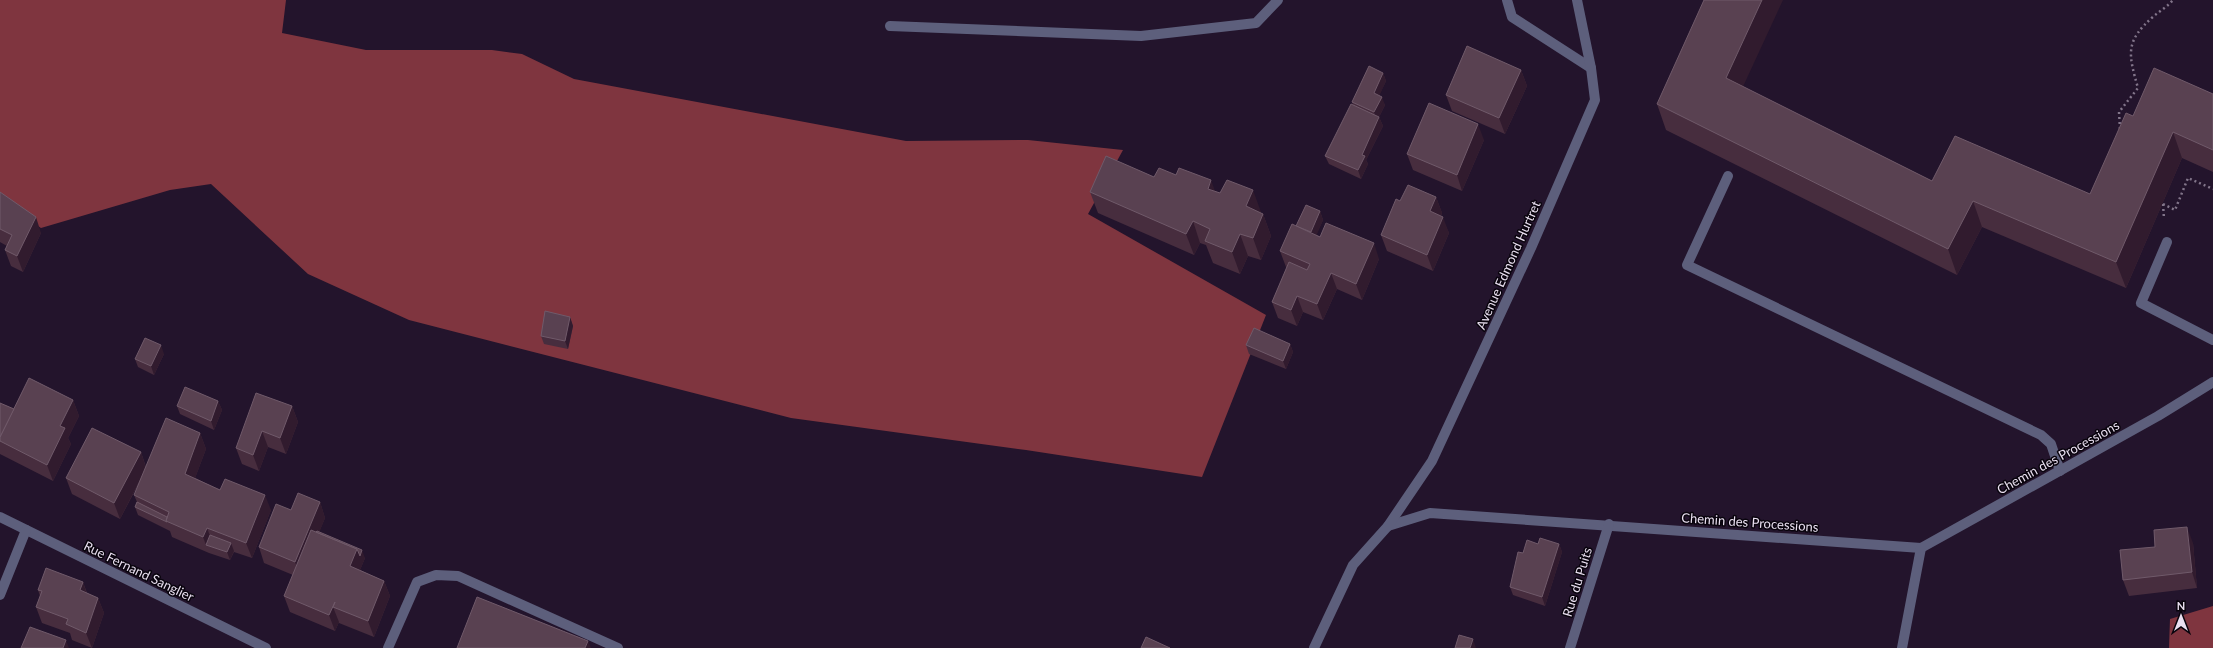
<svg xmlns="http://www.w3.org/2000/svg" width="2213" height="648" font-family="Lato,sans-serif">
<style>
.forest{fill:#7f353f}
.lines{fill:none;stroke-linecap:round;stroke-linejoin:round}
.path{stroke:#82758a;stroke-width:2.5;stroke-dasharray:2 3;stroke-linecap:butt}
.minor{stroke:#5d5f7c;stroke-width:10}
.wall{fill:#472d3e}
.shaded-wall{fill:#311b2e}
.building{fill:#594151;stroke:#705a6a}
.labels{text-anchor:middle;dominant-baseline:central;stroke-width:3;stroke-linejoin:round;paint-order:stroke}
.street-label{font-size:13px;fill:#eae0f1;stroke:#09040d}
</style>
<rect width="100%" height="100%" fill="#23142c"/>
<g class="forest">
<polygon points="0,0 286,0 282,33 366,50 492,50 522,54 574,79 906,141 1028,140 1123,150 1088,214 1266,315 1202,477 1026,450 791,418 409,320 308,274 211,184 170,190 41,228 0,200"/>
<polygon points="2213,606 2213,648 2169,648 2170,619"/>
</g>
<g class="lines">
<g class="path">
<path d="M2120,129L2119,112L2138,88C2128,53 2125,41 2154,16C2160,11 2168,6 2173,0"/>
<polyline points="2163,204 2175,210 2188,178 2213,189"/>
<polyline points="2163,204 2164,219"/>
</g>
<g class="minor">
<polyline points="1507,0 1512,17 1591,68"/>
<polyline points="890,26 1141,36 1256,23 1278,0"/>
<polyline points="1728,176 1687,265 2041,435 2051,444 2060,471"/>
<polyline points="2167,242 2141,303 2213,340"/>
<polyline points="0,517 266,648"/>
<polyline points="1388,526 1430,513 1921,548 2158,416 2213,382"/>
<polyline points="0,595 26,530"/>
<polyline points="388,648 417,582 436,575 458,576 618,648"/>
<polyline points="1314,648 1353,565 1388,526 1432,461 1531,248 1595,100 1591,68 1577,0"/>
<polyline points="1570,648 1609,524"/>
<polyline points="1902,648 1921,548"/>
</g>
</g>
<g class="wall">
<polygon points="1521,70 1527,86 1505,134 1452,111 1446,95"/>
<polygon points="1383,73 1386,81 1379,95 1385,105 1379,117 1383,126 1366,160 1368,164 1361,179 1329,164 1325,156 1353,105 1352,102"/>
<polygon points="1743,87 1932,181 2090,194 2133,116 2213,94 2213,172 2182,158 2126,288 1982,227 1957,275 1666,130 1657,104"/>
<polygon points="1484,140 1462,191 1413,170 1407,154"/>
<polygon points="1154,177 1215,191 1261,212 1260,213 1263,214 1271,236 1261,260 1248,256 1240,274 1213,263 1206,245 1200,243 1194,255 1098,213 1090,192"/>
<polygon points="0,192 41,233 23,272 11,266 5,250 7,246 0,242"/>
<polygon points="1436,197 1442,213 1441,216 1449,233 1433,271 1387,251 1381,235 1400,201"/>
<polygon points="1320,211 1323,220 1316,235 1379,259 1362,300 1337,289 1323,320 1303,312 1297,326 1278,318 1272,302 1287,268 1286,267 1280,251 1296,226"/>
<polygon points="570,317 573,326 568,349 544,344 541,336"/>
<polygon points="1290,344 1293,352 1286,369 1249,354 1246,345"/>
<polygon points="164,354 154,375 138,367 135,359"/>
<polygon points="73,400 79,416 68,438 71,444 53,481 0,454 0,403 14,409"/>
<polygon points="218,401 222,410 214,430 180,414 177,406"/>
<polygon points="292,406 298,422 286,454 268,447 259,471 242,464 236,448"/>
<polygon points="200,433 206,449 195,478 220,490 271,510 252,558 234,552 230,560 209,553 172,537 170,531 138,515 135,507 137,502 134,495 140,481 120,519 72,494 66,478 141,452 146,467"/>
<polygon points="320,502 325,518 319,532 365,558 360,570 384,581 390,596 374,637 339,623 339,622 335,631 290,612 284,596 293,575 264,563 259,547 291,510"/>
<polygon points="2193,543 2197,588 2129,596 2123,580 2155,547"/>
<polygon points="1538,544 1559,544 1562,552 1545,606 1513,595 1510,587"/>
<polygon points="83,582 87,593 98,598 104,613 92,648 72,640 70,633 42,623 36,607 40,596 38,590"/>
</g>
<g class="shaded-wall">
<polygon points="1762,0 1783,0 1735,104 1726,78"/>
<polygon points="1521,70 1527,86 1505,134 1499,118"/>
<polygon points="1383,73 1386,81 1377,101 1374,93"/>
<polygon points="1382,97 1385,105 1377,121 1374,112"/>
<polygon points="1379,117 1383,126 1366,160 1368,164 1361,179 1358,170 1362,155"/>
<polygon points="1478,124 1484,140 1462,191 1457,175"/>
<polygon points="2173,132 2182,158 2126,288 2116,262"/>
<polygon points="1211,180 1219,202 1208,189"/>
<polygon points="1253,190 1261,212 1254,227 1246,206"/>
<polygon points="1436,197 1442,213 1436,227 1430,211"/>
<polygon points="1973,201 1982,227 1957,275 1948,249"/>
<polygon points="1320,211 1323,220 1312,246 1308,238"/>
<polygon points="1263,214 1271,236 1261,260 1253,238"/>
<polygon points="36,217 41,233 23,272 17,256"/>
<polygon points="1443,217 1449,233 1433,271 1427,255"/>
<polygon points="1193,221 1200,243 1194,255 1186,234"/>
<polygon points="1240,234 1248,256 1240,274 1232,252"/>
<polygon points="1374,243 1379,259 1362,300 1356,284"/>
<polygon points="1331,273 1337,289 1323,320 1317,304"/>
<polygon points="1297,296 1303,312 1297,326 1291,310"/>
<polygon points="570,317 573,326 568,349 565,341"/>
<polygon points="1290,344 1293,352 1286,369 1283,361"/>
<polygon points="161,345 164,354 154,375 151,366"/>
<polygon points="73,400 79,416 68,438 71,444 53,481 47,465 60,426"/>
<polygon points="218,401 222,410 214,430 211,421"/>
<polygon points="292,406 298,422 286,454 280,438"/>
<polygon points="262,431 268,447 259,471 253,455"/>
<polygon points="200,433 206,449 191,489 185,474"/>
<polygon points="141,452 146,468 120,519 114,503"/>
<polygon points="265,495 271,510 252,558 246,543"/>
<polygon points="320,502 325,518 301,578 295,562"/>
<polygon points="2187,527 2193,543 2197,588 2192,572"/>
<polygon points="207,528 213,544 206,545 203,537"/>
<polygon points="231,543 234,551 230,560 227,552"/>
<polygon points="1559,544 1562,552 1545,606 1542,597"/>
<polygon points="357,549 362,550 365,558 355,582 350,566"/>
<polygon points="384,581 390,596 374,637 368,621"/>
<polygon points="83,582 88,598 80,590"/>
<polygon points="98,598 104,613 92,648 86,633"/>
<polygon points="335,602 333,607 339,622 335,631 329,615"/>
<polygon points="1473,639 1476,648 1470,648"/>
<polygon points="66,640 69,648 63,648"/>
<polygon points="588,641 591,648 585,648"/>
</g>
<g class="building">
<polygon points="1704,0 1762,0 1726,78 1932,181 1955,136 2090,194 2126,113 2133,116 2154,68 2213,94 2213,150 2173,132 2116,262 1973,201 1948,249 1657,104"/>
<polygon points="1467,46 1521,70 1499,118 1446,95"/>
<polygon points="1369,66 1383,73 1374,93 1382,97 1374,112 1352,102"/>
<polygon points="1429,103 1478,124 1457,175 1407,154"/>
<polygon points="1351,104 1379,117 1362,155 1365,156 1358,170 1325,156"/>
<polygon points="1106,156 1154,177 1159,168 1176,175 1179,168 1211,180 1208,189 1220,193 1227,180 1253,190 1246,206 1263,214 1253,238 1240,234 1232,252 1205,241 1210,229 1193,221 1186,234 1090,192"/>
<polygon points="1408,185 1436,197 1430,211 1443,217 1427,255 1381,235 1396,199 1400,201"/>
<polygon points="0,192 36,217 17,256 5,250 12,235 0,229"/>
<polygon points="1306,205 1320,211 1311,232 1296,226"/>
<polygon points="1326,223 1374,243 1356,284 1331,273 1317,304 1297,296 1291,310 1272,302 1289,262 1307,270 1310,264 1280,251 1292,224 1320,237"/>
<polygon points="545,311 570,317 565,341 541,336"/>
<polygon points="1254,328 1290,344 1283,361 1246,345"/>
<polygon points="145,338 161,345 151,366 135,359"/>
<polygon points="29,378 73,400 60,426 65,428 47,465 0,441 0,437"/>
<polygon points="185,387 218,401 211,421 177,406"/>
<polygon points="256,393 292,406 280,438 262,431 253,455 236,448"/>
<polygon points="0,403 14,409 0,437"/>
<polygon points="166,418 200,433 185,474 220,490 225,479 265,495 246,543 207,528 203,537 166,521 169,512 134,495"/>
<polygon points="92,428 141,452 114,503 66,478"/>
<polygon points="298,493 320,502 295,562 259,547 276,504 291,510"/>
<polygon points="137,502 167,517 166,521 167,522 135,507"/>
<polygon points="2187,527 2192,572 2123,580 2120,550 2155,547 2154,530"/>
<polygon points="311,530 357,549 350,566 384,581 368,621 333,607 335,602 329,615 284,596"/>
<polygon points="317,531 362,550 360,556 357,549 316,532"/>
<polygon points="210,535 231,543 227,552 206,545"/>
<polygon points="1540,538 1559,544 1542,597 1510,587 1518,552 1523,553 1527,540 1538,544"/>
<polygon points="46,568 83,582 80,590 98,598 86,633 66,624 68,619 36,607 42,591 38,590"/>
<polygon points="477,597 588,641 585,648 457,648"/>
<polygon points="30,627 66,640 63,648 21,648"/>
<polygon points="1459,635 1473,639 1470,648 1455,648"/>
<polygon points="1146,637 1170,648 1141,648"/>
</g>
<g class="labels">
<g class="street-label">
<text transform="translate(1508 265) rotate(-66)">Avenue Edmond Hurtret</text>
<text transform="translate(2058 457) rotate(-29)">Chemin des Processions</text>
<text transform="translate(1750 522) rotate(4)">Chemin des Processions</text>
<text transform="translate(139 571) rotate(26)">Rue Fernand Sanglier</text>
<text transform="translate(1577 582) rotate(-73)">Rue du Puits</text>
</g>
</g>
<g transform="translate(2181 616)" stroke="#09040d" stroke-width="3" paint-order="stroke">
<path d="M0-3L7 15L0 10L-7 15Z" fill="#eae0f1"/>
<text y="-6" font-size="11" font-weight="bold" text-anchor="middle" fill="#eae0f1">N</text>
</g>
</svg>
